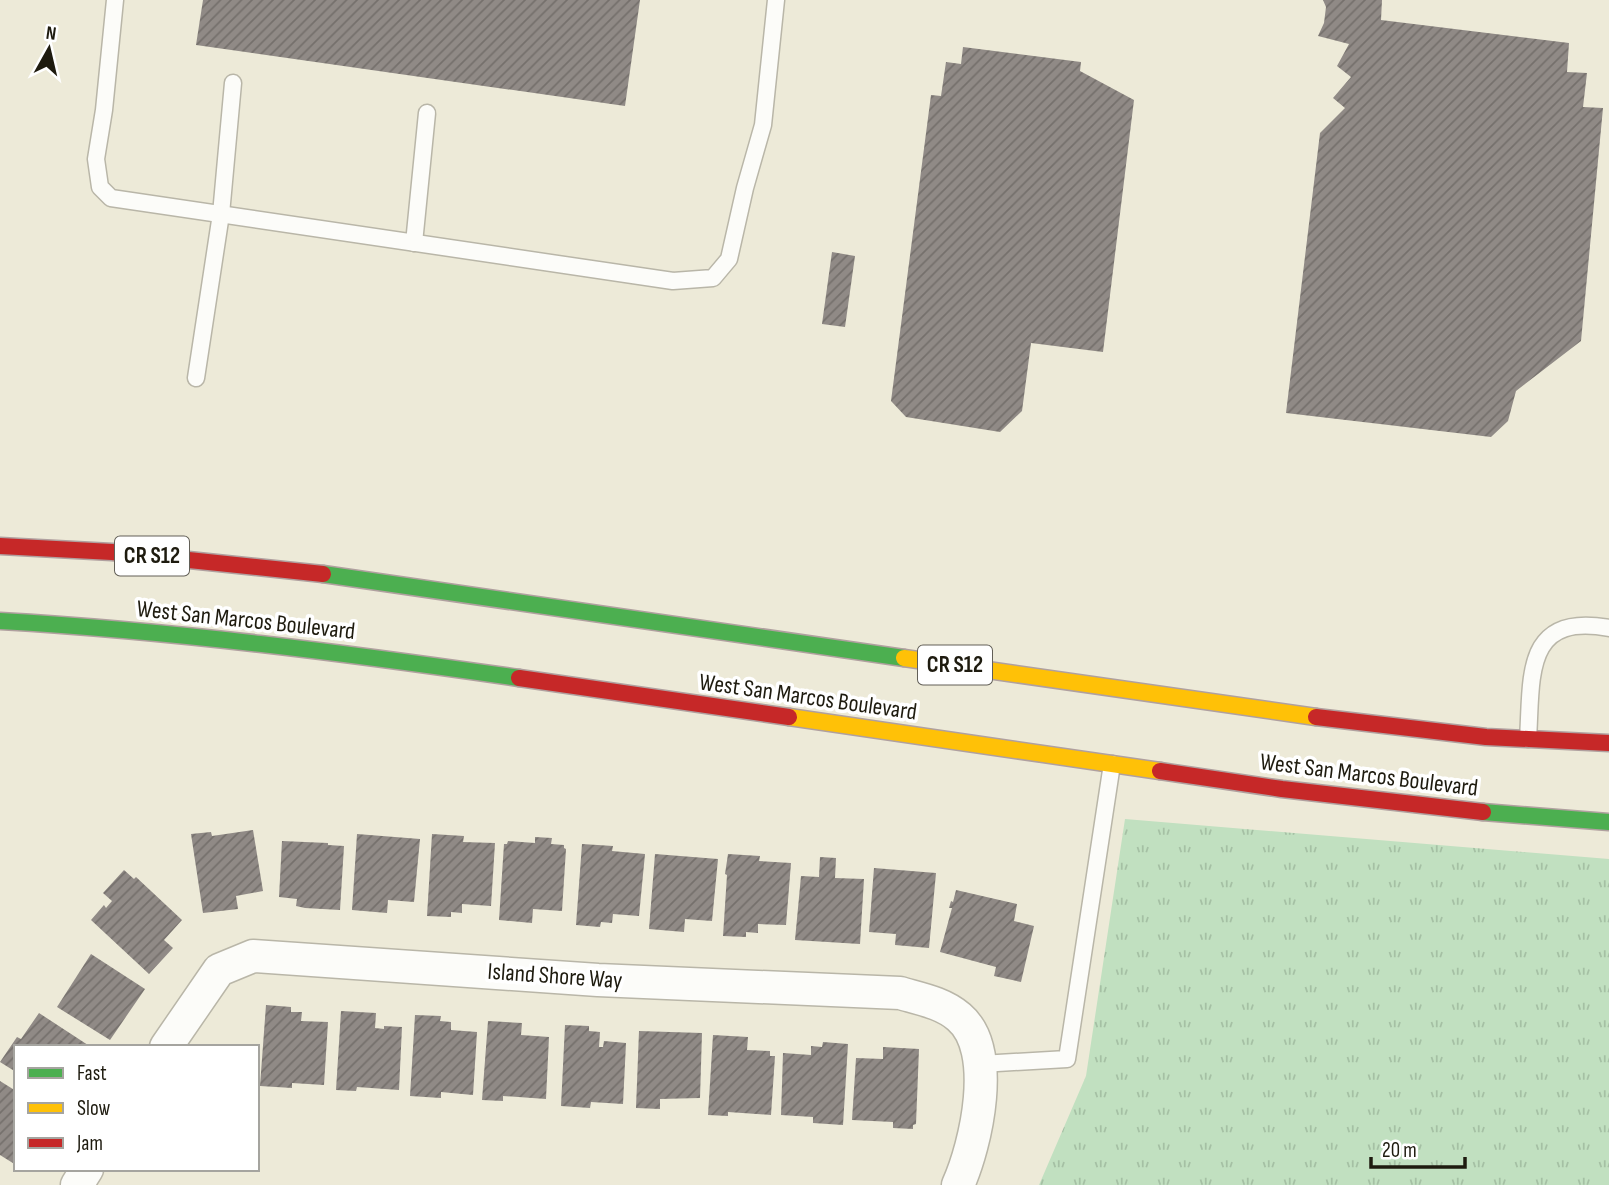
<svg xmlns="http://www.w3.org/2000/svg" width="1609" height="1185" font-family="'Sofia Sans Condensed',sans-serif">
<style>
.grass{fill:url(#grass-tufts)}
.building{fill:url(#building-hatch)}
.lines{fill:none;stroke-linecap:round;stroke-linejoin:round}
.lane-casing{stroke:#b9b6a8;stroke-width:19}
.street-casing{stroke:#b9b6a8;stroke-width:35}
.fast-casing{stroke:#b0a09f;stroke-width:19}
.slow-casing{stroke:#b0a09f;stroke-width:19}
.jam-casing{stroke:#b0a09f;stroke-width:19}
.lane{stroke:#fcfcf9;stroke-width:16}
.street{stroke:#fcfcf9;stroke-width:32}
.fast{stroke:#4caf50;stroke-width:16}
.slow{stroke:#ffc107;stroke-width:16}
.jam{stroke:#c62828;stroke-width:16}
.labels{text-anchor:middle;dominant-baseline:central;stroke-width:7;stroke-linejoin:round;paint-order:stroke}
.shield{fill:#fff;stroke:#625f57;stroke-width:2}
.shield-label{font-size:23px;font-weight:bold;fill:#1e1b0f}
.street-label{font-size:24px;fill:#1e1b0f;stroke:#fff}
</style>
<defs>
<pattern id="grass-tufts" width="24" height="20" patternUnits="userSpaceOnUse" patternTransform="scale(1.75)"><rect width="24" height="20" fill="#c1e0c0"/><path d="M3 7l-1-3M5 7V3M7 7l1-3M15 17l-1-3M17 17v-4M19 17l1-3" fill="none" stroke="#a5c0a4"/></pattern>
<pattern id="building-hatch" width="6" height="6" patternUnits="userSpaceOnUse" patternTransform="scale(1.75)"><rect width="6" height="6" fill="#908a86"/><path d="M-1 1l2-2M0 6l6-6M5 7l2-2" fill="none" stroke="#75706c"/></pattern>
</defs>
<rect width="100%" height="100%" fill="#edead8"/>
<polygon class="grass" points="1125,819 1609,859 1609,1185 1039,1185 1086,1076"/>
<g class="building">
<polygon points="203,0 640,0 625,106 196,45"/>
<polygon points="1323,0 1382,0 1381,20 1569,43 1567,72 1587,73 1583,107 1603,108 1581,341 1516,391 1508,421 1491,437 1286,413 1320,133 1345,108 1333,98 1351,77 1337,66 1349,44 1318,36 1324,23 1326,7"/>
<polygon points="963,47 1081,62 1080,71 1134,100 1103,352 1031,343 1022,411 1000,432 906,417 891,401 931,95 941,96 946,62 961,64"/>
<polygon points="832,252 855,256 845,327 822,324"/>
<polygon points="253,830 263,891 236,896 238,909 203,913 191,834 211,832 212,836"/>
<polygon points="357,834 420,839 414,902 388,900 387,913 352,910"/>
<polygon points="432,834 464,836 463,842 495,843 491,906 462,904 462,913 451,912 451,917 427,916"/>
<polygon points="535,837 552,838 551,844 564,845 564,848 566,849 562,911 533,909 532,923 499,920 504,844 507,844 508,841 535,843"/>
<polygon points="282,841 328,843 328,845 344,846 340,910 305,908 296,906 297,899 279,897"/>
<polygon points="582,844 613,846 612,851 645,854 639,916 613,914 612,923 601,922 600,927 576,925"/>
<polygon points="655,854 718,859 712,921 685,919 684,932 649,929"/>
<polygon points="728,854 760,856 759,861 791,863 786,925 758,924 758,933 746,932 746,937 723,936 727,875 725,874"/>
<polygon points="820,857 836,858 835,878 864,879 860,944 795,940 801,876 819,877"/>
<polygon points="874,868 936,873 929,948 895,945 896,934 869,932"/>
<polygon points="124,870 134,879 136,877 182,920 164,940 173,948 149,974 91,920 104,905 106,908 112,901 103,893"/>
<polygon points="956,890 1017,904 1014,921 1034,926 1021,982 994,976 996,967 940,952 952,908 949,908 951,901 953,902"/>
<polygon points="91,954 145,989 110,1040 57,1007"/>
<polygon points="266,1005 291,1007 291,1012 302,1012 301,1021 328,1022 324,1085 292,1083 292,1088 260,1086"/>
<polygon points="341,1011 376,1013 375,1028 384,1029 384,1026 402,1027 399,1090 357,1087 356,1091 336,1090"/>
<polygon points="39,1013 91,1047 16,1047 16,1072 0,1062 17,1037 21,1039"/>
<polygon points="415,1015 441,1016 440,1021 451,1022 451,1030 477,1032 473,1095 441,1092 441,1098 410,1096"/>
<polygon points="488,1021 522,1023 521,1035 549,1037 546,1099 503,1096 503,1101 482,1100"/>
<polygon points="565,1025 589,1026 589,1031 600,1032 599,1047 603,1047 604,1041 626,1043 623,1104 591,1102 590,1108 561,1106"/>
<polygon points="639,1031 702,1033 700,1098 660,1099 660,1109 636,1108"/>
<polygon points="713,1035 748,1037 747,1050 770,1051 770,1056 775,1056 771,1115 728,1112 728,1116 708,1115"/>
<polygon points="823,1042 848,1044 843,1125 813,1123 813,1117 781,1115 783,1053 811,1055 811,1046 822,1047"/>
<polygon points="883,1047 919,1049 916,1124 913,1125 913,1129 893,1128 893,1122 852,1120 856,1058 883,1059"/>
<polygon points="0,1081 16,1091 16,1165 0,1155"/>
</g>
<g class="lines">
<g class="lane-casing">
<g id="lane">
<polyline points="115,0 104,110 96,159 100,187 111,198 673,281 713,278 729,259 745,188 763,125 776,0"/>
<polyline points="414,243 427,113"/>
<polyline points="196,378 221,214 233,83"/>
<path d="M1528,739C1532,678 1523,612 1609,628"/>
<polyline points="981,1064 1067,1059 1112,764"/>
</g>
</g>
<g class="street-casing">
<g id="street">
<path d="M166,1047L219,970L253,956L598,980L900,993C921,999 943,1003 959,1017C998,1050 976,1145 958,1185"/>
<polyline points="77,1185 87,1169"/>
</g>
</g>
<g class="fast-casing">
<g id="fast">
<polyline points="323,574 904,658"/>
<path d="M0,621C174,631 346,653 519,678"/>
<polyline points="1483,812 1609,822"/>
</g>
</g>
<g class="slow-casing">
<g id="slow">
<polyline points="904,658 1316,717"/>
<polyline points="789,717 1160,771"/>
</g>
</g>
<g class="jam-casing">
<g id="jam">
<polyline points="0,546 112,552 323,574"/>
<polyline points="519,678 789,717"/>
<polyline points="1316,717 1486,737 1609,743"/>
<polyline points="1160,771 1282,789 1483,812"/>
</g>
</g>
<use href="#lane" class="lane"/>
<use href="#street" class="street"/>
<use href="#fast" class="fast"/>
<use href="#slow" class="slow"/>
<use href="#jam" class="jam"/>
</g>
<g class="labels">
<g class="shield">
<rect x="115" y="536.5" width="74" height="39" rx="5"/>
<rect x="918" y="645.5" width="74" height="39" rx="5"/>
</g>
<g class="shield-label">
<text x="152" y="556">CR S12</text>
<text x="955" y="665">CR S12</text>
</g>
<g class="street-label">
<text transform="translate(246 620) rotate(6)">West San Marcos Boulevard</text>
<text transform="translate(808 697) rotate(8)">West San Marcos Boulevard</text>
<text transform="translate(1369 775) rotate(7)">West San Marcos Boulevard</text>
<text transform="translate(555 976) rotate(4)">Island Shore Way</text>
</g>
</g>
<rect x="14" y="1045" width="245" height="126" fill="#ffffff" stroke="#a5a49f" stroke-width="2"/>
<rect x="28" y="1068" width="35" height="10" fill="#4caf50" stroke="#a5a49f" stroke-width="2"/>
<text x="77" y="1080" font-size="21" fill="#1e1b0f">Fast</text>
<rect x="28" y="1103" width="35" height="10" fill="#ffc107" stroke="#a5a49f" stroke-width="2"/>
<text x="77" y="1115" font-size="21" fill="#1e1b0f">Slow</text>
<rect x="28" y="1138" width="35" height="10" fill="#c62828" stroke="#a5a49f" stroke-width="2"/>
<text x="77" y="1150" font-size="21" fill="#1e1b0f">Jam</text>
<g transform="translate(49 49) rotate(8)" stroke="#ffffff" stroke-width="5" paint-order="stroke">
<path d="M0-5L12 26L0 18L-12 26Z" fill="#1e1b0f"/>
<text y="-10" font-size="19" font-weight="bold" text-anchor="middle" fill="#1e1b0f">N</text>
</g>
<path d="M1371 1157v10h94v-10" fill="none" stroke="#1e1b0f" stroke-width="3.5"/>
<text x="1382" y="1157" font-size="21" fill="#1e1b0f" stroke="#ffffff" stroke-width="5" paint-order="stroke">20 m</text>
</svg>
